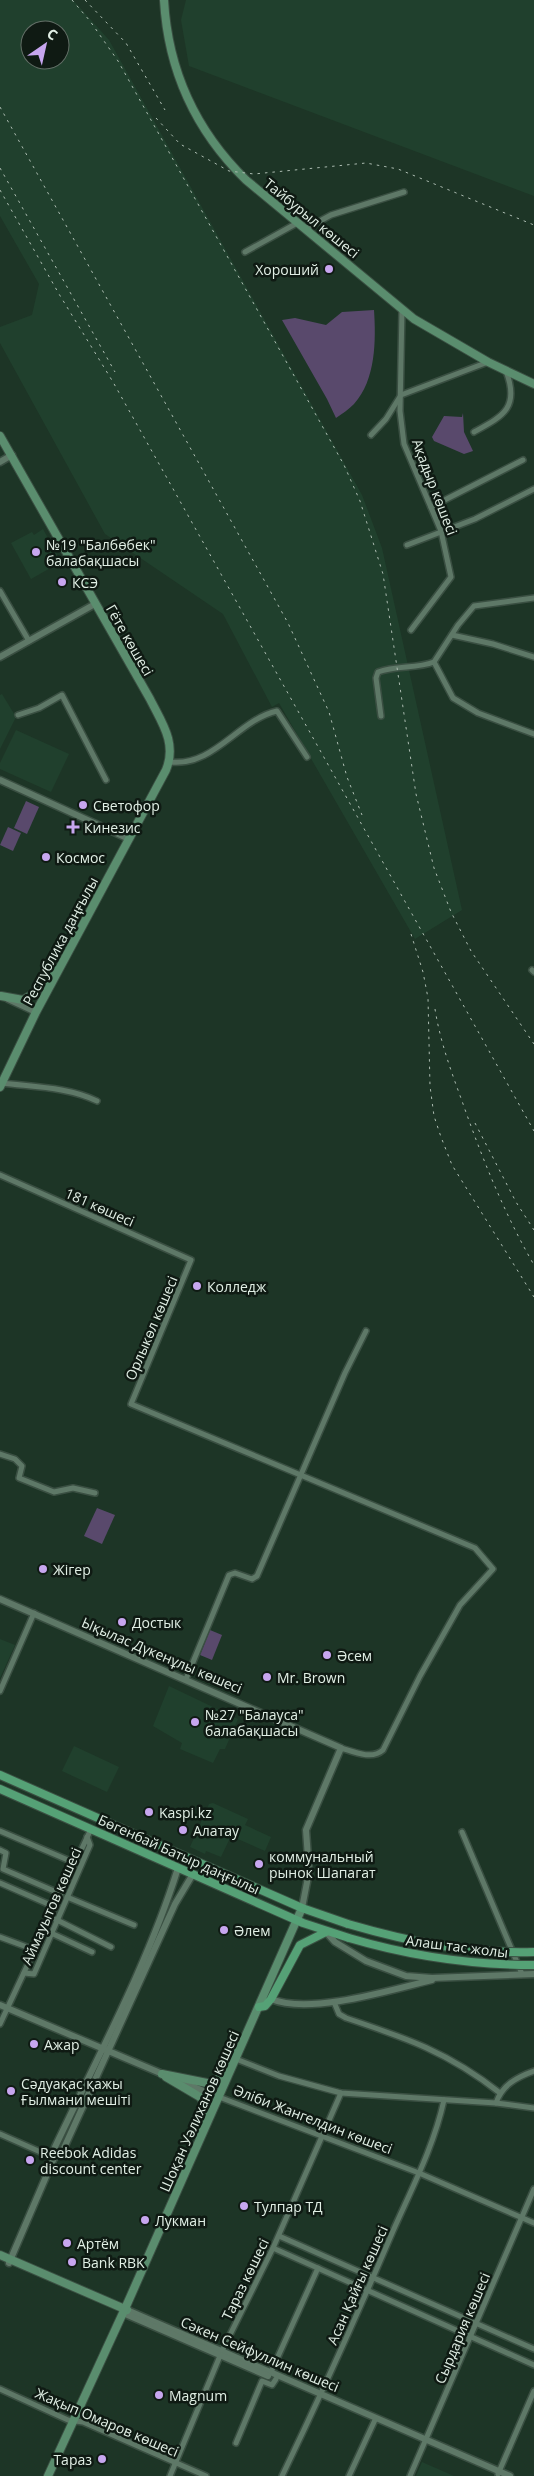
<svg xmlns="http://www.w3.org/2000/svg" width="534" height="2476" font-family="'Open Sans',sans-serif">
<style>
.built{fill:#20402d;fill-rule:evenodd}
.green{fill:#59496c}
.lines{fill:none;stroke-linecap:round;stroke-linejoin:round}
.minor-casing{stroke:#3a4f42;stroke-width:8}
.tertiary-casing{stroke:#3a4f42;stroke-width:9}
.secondary-casing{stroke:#3a4f42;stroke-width:10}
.primary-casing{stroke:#3a4f42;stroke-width:10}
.minor{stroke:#5e7867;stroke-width:5}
.tertiary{stroke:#5e7867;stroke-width:6}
.secondary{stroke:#5a8d6e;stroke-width:8}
.primary{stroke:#55a176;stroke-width:8}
.rail{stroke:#acbcb1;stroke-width:1;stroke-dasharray:2.5 5;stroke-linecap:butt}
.primary-bridge-casing{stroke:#3a4f42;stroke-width:10;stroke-linecap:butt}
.primary-bridge{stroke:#55a176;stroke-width:8}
.poi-dot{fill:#c7a6ef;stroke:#0f1a13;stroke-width:2}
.labels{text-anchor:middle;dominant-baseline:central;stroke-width:5;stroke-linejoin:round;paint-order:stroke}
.street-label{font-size:14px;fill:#e1efe5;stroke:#0f1a13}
.poi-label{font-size:14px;fill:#e1efe5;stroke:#0f1a13;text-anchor:start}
</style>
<rect width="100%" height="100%" fill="#1d3526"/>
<g class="built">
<path d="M0,0H73L109,40L362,495L382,548L462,910L415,939L279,703L272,707L223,614L105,534L0,343V327L32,315L39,284L0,216ZM30,30H60V60H30Z"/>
<polygon points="186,0 534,0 534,196 189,66 181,20"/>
<polygon points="43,529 61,562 31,579 11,543 32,532 34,535"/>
<polygon points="2,694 16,717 0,749 0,695"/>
<polygon points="16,730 69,754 51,792 0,769 0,763"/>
<polygon points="0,1639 15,1645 0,1678"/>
<polygon points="169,1686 238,1719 225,1749 220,1749 213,1763 180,1749 182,1743 153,1726"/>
<polygon points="74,1746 119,1767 107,1792 62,1771"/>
<polygon points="213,1803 248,1819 245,1825 271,1837 265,1851 231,1836 221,1857 206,1851 205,1854 190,1847 209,1804"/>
<polygon points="422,2462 454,2476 416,2476"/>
</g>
<g class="green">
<path d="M374,310C376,340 376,380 354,404C349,409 342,414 336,418L327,399L282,320L295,318L326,325L342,312Z"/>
<polygon points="463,413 464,432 473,451 464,454 434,441 432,437 444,416 462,417"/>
<polygon points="26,801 39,807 27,834 14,828"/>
<polygon points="8,827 21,833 13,851 0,845"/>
<polygon points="97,1508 115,1515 102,1544 84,1536"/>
<polygon points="210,1630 222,1635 212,1660 200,1655"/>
</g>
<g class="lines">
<g class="minor-casing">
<g id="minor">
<polyline points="307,228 331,215 404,192"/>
<polyline points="245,252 299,222"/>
<polyline points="402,309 400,411 404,444 441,531 451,577 411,630"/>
<path d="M474,432C503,416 520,408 506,371"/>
<polyline points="371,435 386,419 401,395 488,362"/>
<polyline points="431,507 523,460"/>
<polyline points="407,545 475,519 534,489"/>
<polyline points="0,591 29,641"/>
<polyline points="534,598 474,606 458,625 434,662 453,698 478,713 534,734"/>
<polyline points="452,635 493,644 534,657"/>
<polyline points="18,715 39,708 62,695 106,780"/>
<path d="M381,716L376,678L378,672C397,665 416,669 434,662"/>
<path d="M170,762C214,767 238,720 277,711L307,757"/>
<polyline points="532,970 534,972"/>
<path d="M2,1083C34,1087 68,1087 97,1101"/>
<path d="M0,1175L191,1260L131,1404L475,1548L493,1569L460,1605L420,1676L383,1750C372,1760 354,1752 341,1748"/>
<polyline points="0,1454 15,1459 22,1466 19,1478 54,1492 73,1488 95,1493"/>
<polyline points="186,1679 229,1575 235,1573 252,1579 257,1576 345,1373 366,1331"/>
<polyline points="0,1691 34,1613"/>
<polyline points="0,1831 75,1863"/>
<polyline points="462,1832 522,1974"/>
<polyline points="0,1850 6,1853 3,1869 61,1894"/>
<polyline points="0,1883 55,1907"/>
<polyline points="67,1897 134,1925"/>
<polyline points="55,1919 111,1947"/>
<polyline points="51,1933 92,1952"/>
<polyline points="0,1937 35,1950"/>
<polyline points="24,1973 34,1974 90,1845 87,1837"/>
<path d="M334,2002L339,2014L346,2018C406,2038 448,2052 500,2093"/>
<polyline points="0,2024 91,1829"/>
<path d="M236,2059L279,2076L341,2093L496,2103C502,2085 517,2077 534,2071"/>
<polyline points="219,2097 419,2173 534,2223"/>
<polyline points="496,2103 534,2108"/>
<polyline points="0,2134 54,2158"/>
<polyline points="279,2236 534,2349"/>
<polyline points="273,2248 534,2365"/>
<polyline points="271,2372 318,2268"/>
<polyline points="0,2389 68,2420 83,2422 206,2476"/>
<polyline points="236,2443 262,2381 272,2385 276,2379"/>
<polyline points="498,2474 534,2391"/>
<polyline points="170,2476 222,2351 273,2248 341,2093"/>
<path d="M282,2476C321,2395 358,2313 393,2231C412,2188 434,2146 444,2100"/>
<polyline points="349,2476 375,2420"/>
<polyline points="410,2476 534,2189"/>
</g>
</g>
<g class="tertiary-casing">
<g id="tertiary">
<polyline points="0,462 12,455"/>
<polyline points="0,657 95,604"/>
<polyline points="0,780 129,839"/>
<polyline points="8,999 36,1012"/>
<polyline points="0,1599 341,1748 306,1830 309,1872 302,1908"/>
<polyline points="326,1932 335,1942 366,1961 406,1976 432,1978 534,1974"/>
<path d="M271,1999C310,2015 391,1990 432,1980"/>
<polyline points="0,2005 165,2075"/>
<polyline points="176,2080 219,2097"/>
<polyline points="54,2158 64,2148 175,1904 193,1874"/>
<path d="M9,2263L54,2158L55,2147C98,2056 148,1964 178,1868"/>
<polyline points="127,2310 510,2476"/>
<polyline points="123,2313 268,2376"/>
</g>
</g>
<g class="secondary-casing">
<g id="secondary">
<path d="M164,0C168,71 195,130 246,180L414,319L488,362L534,384"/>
<path d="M0,436L150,699C162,723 177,743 166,770L36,1012L0,1087"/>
<polyline points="1,996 23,1000 33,994 55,970"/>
<path d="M162,2074L212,2084C223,2079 228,2060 237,2051"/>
<path d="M166,2077L200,2097C209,2108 201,2123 199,2136"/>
<polyline points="0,2255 127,2310"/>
<polyline points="48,2476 128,2302 302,1908"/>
</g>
</g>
<g class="primary-casing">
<g id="primary">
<polyline points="0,1775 302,1908 348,1924"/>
<polyline points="0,1789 303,1923 349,1938"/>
<polyline points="259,2007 265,2006 271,1999 300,1945 326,1932"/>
</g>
</g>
<use href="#minor" class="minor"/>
<use href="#tertiary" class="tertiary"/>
<use href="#secondary" class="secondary"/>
<use href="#primary" class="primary"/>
<g class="rail">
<polyline points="72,0 90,21 118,61 344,465 360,501 383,574 416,794 434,868 451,912 471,951 534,1044"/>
<polyline points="85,0 126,43 165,110"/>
<polyline points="0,107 288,623 329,712 347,777 362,815"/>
<polyline points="156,118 180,144 229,171 254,174 366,163 398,169 534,225"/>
<polyline points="0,168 115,372"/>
<polyline points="0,190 59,294 113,382 534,1131"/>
<polyline points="411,934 423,972 428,998 430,1086 434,1116 441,1137 452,1165 534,1297"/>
<path d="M435,1009C440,1041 451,1071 462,1101C482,1158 504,1213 534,1265"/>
<polyline points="475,1123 516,1202 534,1230"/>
</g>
<g class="primary-bridge-casing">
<g id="primary-bridge">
<path d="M348,1924C410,1942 469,1954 534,1952"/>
<path d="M349,1938C410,1956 470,1965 534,1965"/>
</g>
</g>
<use href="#primary-bridge" class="primary-bridge"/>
</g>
<g class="poi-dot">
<circle cx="329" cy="269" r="5"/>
<circle cx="36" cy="552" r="5"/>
<circle cx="62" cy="582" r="5"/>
<circle cx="83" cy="805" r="5"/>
<path d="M70.5 819.5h5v5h5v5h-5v5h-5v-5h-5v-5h5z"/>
<circle cx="46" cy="857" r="5"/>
<circle cx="197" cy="1286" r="5"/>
<circle cx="43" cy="1569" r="5"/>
<circle cx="122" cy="1622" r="5"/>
<circle cx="327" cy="1655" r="5"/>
<circle cx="267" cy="1677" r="5"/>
<circle cx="195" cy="1722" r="5"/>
<circle cx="149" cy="1812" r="5"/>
<circle cx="183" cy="1830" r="5"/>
<circle cx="259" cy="1864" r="5"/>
<circle cx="224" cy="1930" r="5"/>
<circle cx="34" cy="2044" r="5"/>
<circle cx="11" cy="2091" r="5"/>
<circle cx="30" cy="2160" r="5"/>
<circle cx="244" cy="2206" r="5"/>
<circle cx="145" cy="2220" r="5"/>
<circle cx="67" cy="2243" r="5"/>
<circle cx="72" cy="2262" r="5"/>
<circle cx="159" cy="2395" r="5"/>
<circle cx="102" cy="2459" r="5"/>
</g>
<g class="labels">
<g class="street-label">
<text transform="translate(312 218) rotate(39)">Тайбурыл көшесі</text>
<text transform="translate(435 487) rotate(69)">Ақадыр көшесі</text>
<text transform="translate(130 640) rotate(60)">Гёте көшесі</text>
<text transform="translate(60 941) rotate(-62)">Республика даңғылы</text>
<text transform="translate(100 1207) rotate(24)">181 көшесі</text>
<text transform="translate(151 1328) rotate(-67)">Орлыкөл көшесі</text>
<text transform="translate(162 1655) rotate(23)">Ықылас Дүкенұлы көшесі</text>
<text transform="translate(179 1854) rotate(24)">Бөгенбай Батыр даңғылы</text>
<text transform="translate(51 1906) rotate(-66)">Аймауытов көшесі</text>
<text transform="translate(457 1946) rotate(7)">Алаш тас жолы</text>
<text transform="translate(199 2111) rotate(-66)">Шоқан Уәлиханов көшесі</text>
<text transform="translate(313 2119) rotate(21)">Әліби Жангелдин көшесі</text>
<text transform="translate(245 2279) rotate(-64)">Тараз көшесі</text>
<text transform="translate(357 2285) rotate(-66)">Асан Қайғы көшесі</text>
<text transform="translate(462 2328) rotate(-67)">Сырдария көшесі</text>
<text transform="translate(260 2354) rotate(23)">Сәкен Сейфуллин көшесі</text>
<text transform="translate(107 2422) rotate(23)">Жақып Омаров көшесі</text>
</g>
<g class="poi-label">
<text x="319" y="269" text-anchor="end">Хороший</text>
<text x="46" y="544">№19 "Балбөбек"<tspan x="46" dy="16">балабақшасы</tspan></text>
<text x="72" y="582">КСЭ</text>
<text x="93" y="805">Светофор</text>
<text x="84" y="827">Кинезис</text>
<text x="56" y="857">Космос</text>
<text x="207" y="1286">Колледж</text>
<text x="53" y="1569">Жiгер</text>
<text x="132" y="1622">Достык</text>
<text x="337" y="1655">Әсем</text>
<text x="277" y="1677">Mr. Brown</text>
<text x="205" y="1714">№27 "Балауса"<tspan x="205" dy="16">балабақшасы</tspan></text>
<text x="159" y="1812">Kaspi.kz</text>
<text x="193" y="1830">Алатау</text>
<text x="269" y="1856">коммунальный<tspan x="269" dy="16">рынок Шапагат</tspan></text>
<text x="234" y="1930">Әлем</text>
<text x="44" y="2044">Ажар</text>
<text x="21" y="2083">Сәдуақас қажы<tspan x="21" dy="16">Ғылмани мешіті</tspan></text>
<text x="40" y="2152">Reebok Adidas<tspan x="40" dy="16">discount center</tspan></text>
<text x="254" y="2206">Тулпар ТД</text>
<text x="155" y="2220">Лукман</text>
<text x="77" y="2243">Артём</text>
<text x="82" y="2262">Bank RBK</text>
<text x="169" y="2395">Magnum</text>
<text x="92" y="2459" text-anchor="end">Тараз</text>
</g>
</g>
<g transform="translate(45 45) rotate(34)"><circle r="24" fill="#0f1a13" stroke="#636f67"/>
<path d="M0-4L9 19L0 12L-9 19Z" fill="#c7a6ef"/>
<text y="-8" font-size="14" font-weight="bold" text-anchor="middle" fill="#e1efe5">С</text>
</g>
</svg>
